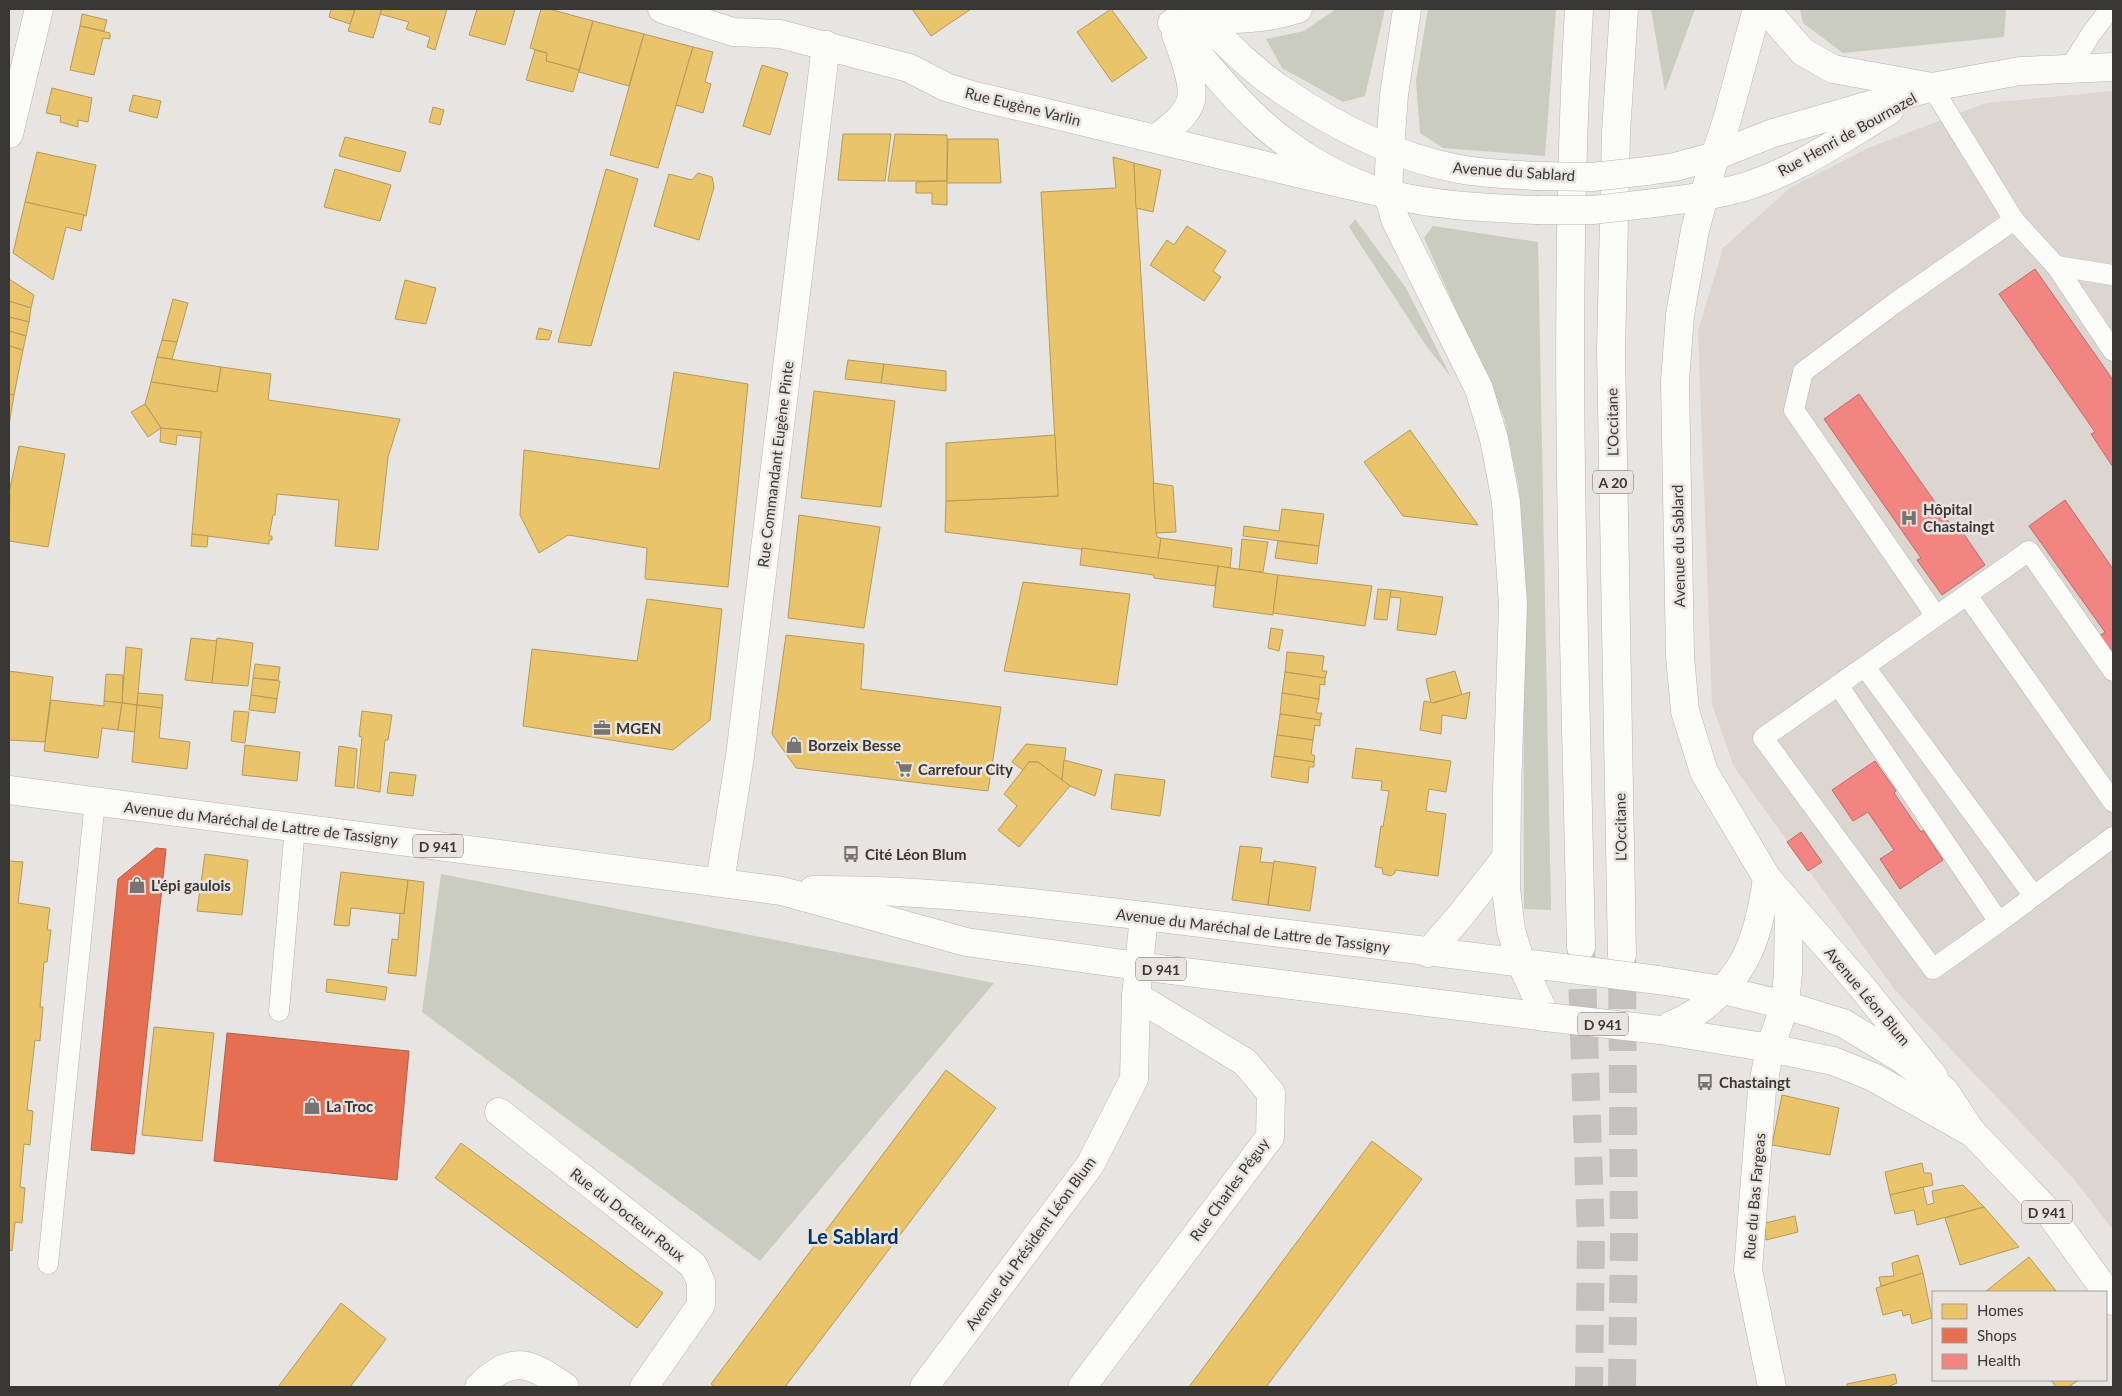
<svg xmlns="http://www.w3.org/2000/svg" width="2122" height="1396" font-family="Lato,sans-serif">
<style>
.built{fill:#ddd5d0}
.green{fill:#c9ccbe}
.homes{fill:#e9c46a;stroke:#b49a5a}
.shops{fill:#e76f51;stroke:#b35e49}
.health{fill:#f28482;stroke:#ba6d6b}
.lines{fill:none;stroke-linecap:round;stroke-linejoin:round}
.motorway-tunnel{stroke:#c4c1bf;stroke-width:28;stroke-dasharray:28 14;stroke-linecap:butt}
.service-casing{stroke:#b7b5b3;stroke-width:21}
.minor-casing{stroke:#b7b5b3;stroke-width:29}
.tertiary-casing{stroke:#b7b5b3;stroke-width:29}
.primary-casing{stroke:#b7b5b3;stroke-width:29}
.motorway-casing{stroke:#b7b5b3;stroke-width:29}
.service{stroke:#fbfbfa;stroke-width:20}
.minor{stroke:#fbfbfa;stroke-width:28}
.tertiary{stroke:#fbfbfa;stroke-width:28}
.primary{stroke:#fbfbfa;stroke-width:28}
.motorway{stroke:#fbfbfa;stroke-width:28}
.tertiary-bridge-casing{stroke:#b7b5b3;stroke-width:29;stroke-linecap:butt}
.primary-bridge-casing{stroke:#b7b5b3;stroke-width:29;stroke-linecap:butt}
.tertiary-bridge{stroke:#fbfbfa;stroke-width:28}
.primary-bridge{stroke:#fbfbfa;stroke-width:28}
.labels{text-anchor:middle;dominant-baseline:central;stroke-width:5;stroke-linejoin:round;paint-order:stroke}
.shield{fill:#e9e4df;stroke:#6e6b69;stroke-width:1}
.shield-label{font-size:14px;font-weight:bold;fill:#393736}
.street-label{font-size:15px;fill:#393736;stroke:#e9e4df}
.poi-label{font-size:15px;font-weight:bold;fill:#393736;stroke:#e9e4df;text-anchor:start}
.district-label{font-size:20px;font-weight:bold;fill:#033667;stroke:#e9e4df}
</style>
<rect width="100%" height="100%" fill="#e7e4e1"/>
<polygon class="built" points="2113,91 2113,1230 2074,1179 1895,990 1734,767 1712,704 1698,331 1723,248 1790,188 1868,148 1986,103"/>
<g class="green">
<polygon points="1336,9 1385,9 1365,96 1343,102 1282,68 1266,39 1304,31"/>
<polygon points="1428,9 1556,9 1545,156 1443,148 1420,133 1416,81"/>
<polygon points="1651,9 1695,9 1665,91"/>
<polygon points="1800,9 2006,9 2004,37 1843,53 1803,23"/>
<polygon points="1355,219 1406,288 1451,377 1427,347 1349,227"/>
<polygon points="1433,226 1538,242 1551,910 1524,909 1523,552 1519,488 1504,417 1424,238"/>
<polygon points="441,874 994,983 760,1261 422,1012"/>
</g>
<g class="homes">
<polygon points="331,9 355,10 350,24 329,17"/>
<polygon points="351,9 382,9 373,38 348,31 355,10"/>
<polygon points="382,9 447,9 435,50 427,47 430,37 406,29 409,22 380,14"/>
<polygon points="477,9 515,9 505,45 469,35"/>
<polygon points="541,9 549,9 593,21 579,70 546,61 547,53 530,48"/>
<polygon points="912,9 971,9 931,36"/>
<polygon points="1111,9 1147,58 1112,82 1077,32"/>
<polygon points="82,14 107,20 104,31 80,26"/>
<polygon points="593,21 644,34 629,86 579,72"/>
<polygon points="80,26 110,33 110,39 103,38 94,75 70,70"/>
<polygon points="644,34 693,47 658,168 610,155"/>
<polygon points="693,47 713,52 705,82 711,84 703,113 676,105"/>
<polygon points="535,50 547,53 546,61 579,70 573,92 526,80"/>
<polygon points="762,65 788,73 770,135 743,126"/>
<polygon points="52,88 92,98 88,122 78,120 78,127 60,122 61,116 46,113"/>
<polygon points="133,95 161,101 157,118 129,111"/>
<polygon points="433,107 444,110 440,125 429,122"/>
<polygon points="843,134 891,134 885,181 838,180"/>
<polygon points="895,134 947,135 947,181 888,181"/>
<polygon points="345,137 406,152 400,172 339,156"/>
<polygon points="948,139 998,139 1001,183 947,183"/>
<polygon points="37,152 96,165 86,216 25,202"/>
<polygon points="1113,157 1134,163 1157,537 1161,538 1158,559 945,532 946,501 1058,496 1041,192 1116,188"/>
<polygon points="1134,163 1161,170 1153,212 1136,208"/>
<polygon points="335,169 391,185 380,221 324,207"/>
<polygon points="606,169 638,179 591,346 558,342"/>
<polygon points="698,173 712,177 714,187 699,240 654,226 669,174 692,180"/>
<polygon points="947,181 947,205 932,204 932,193 916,193 916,182"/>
<polygon points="25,202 84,215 81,231 66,227 53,280 13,253"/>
<polygon points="1187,226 1226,251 1213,271 1221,277 1204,301 1150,265 1167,240 1174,245"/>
<polygon points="9,279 34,295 31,308 9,301"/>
<polygon points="405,280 436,288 426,324 395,319"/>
<polygon points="173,299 188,303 177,342 162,340"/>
<polygon points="9,301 31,308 29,322 9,317"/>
<polygon points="9,317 29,322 26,336 9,331"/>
<polygon points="539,328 552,331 549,340 536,339"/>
<polygon points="9,331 26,336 23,350 9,346"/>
<polygon points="162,340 177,342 172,359 157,357"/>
<polygon points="9,346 23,350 14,395 9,394"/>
<polygon points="157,357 221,367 217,392 151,382"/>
<polygon points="848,360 884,364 881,383 845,379"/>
<polygon points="884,364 946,371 946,391 881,383"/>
<polygon points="221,367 271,374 268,400 400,419 388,457 378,550 335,546 339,500 277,494 275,515 273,515 269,536 272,536 272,540 269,540 269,544 192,534 201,432 161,428 145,404 151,382 217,392"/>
<polygon points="674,372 748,384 728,587 645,579 647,548 568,535 539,553 520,515 524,450 659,469"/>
<polygon points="814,391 895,401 881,507 801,498"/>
<polygon points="9,394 14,395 9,425"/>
<polygon points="145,404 161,428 148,437 131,412"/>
<polygon points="161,428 201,432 201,438 177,435 176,445 160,442"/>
<polygon points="1410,430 1478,525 1403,516 1364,462"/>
<polygon points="1055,435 1058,496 946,501 946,443"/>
<polygon points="19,446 65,454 48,547 9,541 10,493 9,493"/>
<polygon points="1153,483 1173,486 1176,532 1156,533"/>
<polygon points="1282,509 1324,514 1319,546 1243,536 1244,526 1279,531"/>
<polygon points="799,515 880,527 864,628 788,618"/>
<polygon points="192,534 208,536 207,547 191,546"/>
<polygon points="1161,538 1232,548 1230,568 1158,559"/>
<polygon points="1242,539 1268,542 1263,572 1239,570"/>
<polygon points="1278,541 1319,546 1317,564 1275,558"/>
<polygon points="1082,548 1218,566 1215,586 1154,578 1154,575 1080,565"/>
<polygon points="1218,566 1278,575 1273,615 1213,607"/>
<polygon points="1278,575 1372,586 1365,626 1273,613"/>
<polygon points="1023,582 1130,594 1117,685 1004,671"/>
<polygon points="1378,589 1391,590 1387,620 1374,619"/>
<polygon points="1391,590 1443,597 1436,635 1397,630 1401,598 1390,597"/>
<polygon points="647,599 722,609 710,720 673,750 523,726 532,649 637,661"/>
<polygon points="1271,628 1283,630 1279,651 1268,648"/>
<polygon points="786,635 864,644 861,689 1001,707 988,791 796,768 772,734"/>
<polygon points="191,638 217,641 212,683 185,680"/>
<polygon points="217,638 253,643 248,686 212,683"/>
<polygon points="126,647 142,649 137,705 122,703"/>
<polygon points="1287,652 1324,656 1322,671 1327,671 1325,678 1285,672"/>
<polygon points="255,664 280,667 278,680 253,678"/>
<polygon points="9,671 53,677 45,742 9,740"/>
<polygon points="1455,671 1462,695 1431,703 1426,679"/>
<polygon points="1285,672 1325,678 1325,685 1320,684 1319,699 1282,693"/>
<polygon points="106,674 123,675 122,703 104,701"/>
<polygon points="253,678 280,681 277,699 251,695"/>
<polygon points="1470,692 1466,719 1442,715 1441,734 1420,730 1424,701 1434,703"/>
<polygon points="138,693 163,695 162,708 137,705"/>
<polygon points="1282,693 1319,699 1316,713 1322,713 1320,720 1280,714"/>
<polygon points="251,695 277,699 275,713 249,710"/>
<polygon points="51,700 104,706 104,701 122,703 118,730 102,728 98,758 44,751"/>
<polygon points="122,703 137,705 135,732 118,730"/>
<polygon points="137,705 162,708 159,738 190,742 187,769 132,762"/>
<polygon points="234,711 249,712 245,743 231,741"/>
<polygon points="362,711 392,715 388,740 385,740 380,792 357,788 362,737 359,736"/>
<polygon points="1280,714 1320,720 1320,726 1315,725 1313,740 1277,735"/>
<polygon points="1277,735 1313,740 1311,754 1315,756 1314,762 1274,756"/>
<polygon points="1026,744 1066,748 1062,780 1038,762 1029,762 1023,770 1012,762"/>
<polygon points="245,745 300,752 297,781 242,775"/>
<polygon points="339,746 357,749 354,788 335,786"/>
<polygon points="1356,748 1451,761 1446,792 1429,789 1426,811 1446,814 1438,876 1395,870 1395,873 1391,876 1383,874 1382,868 1375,867 1381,826 1383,827 1389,791 1381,790 1382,781 1352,778"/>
<polygon points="1274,756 1314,762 1314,767 1309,767 1308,783 1271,777"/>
<polygon points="1064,760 1102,770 1095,796 1070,786 1062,780"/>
<polygon points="1029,762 1038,762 1070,786 1019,847 998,830 1017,806 1004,794"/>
<polygon points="390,772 416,775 413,796 387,793"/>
<polygon points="1115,774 1165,780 1160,816 1111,809"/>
<polygon points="1240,846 1262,848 1260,862 1274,863 1268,905 1232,900"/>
<polygon points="205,854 248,860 242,915 197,911"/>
<polygon points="9,861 23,862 18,903 50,908 47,930 51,930 47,962 44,962 40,1007 43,1007 40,1041 35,1040 27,1110 33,1111 30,1145 24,1144 20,1187 25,1188 22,1223 15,1222 12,1251 9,1250"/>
<polygon points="1274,861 1316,867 1310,911 1268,905"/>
<polygon points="341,872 408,880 404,914 351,908 349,926 334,925"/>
<polygon points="408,880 424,882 416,976 388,973 392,939 398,940 400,913 404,914"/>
<polygon points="327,979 387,987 385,1000 326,992"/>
<polygon points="154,1027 214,1033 202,1141 142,1135"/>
<polygon points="946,1070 996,1108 785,1387 715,1387 711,1384"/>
<polygon points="1782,1095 1839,1108 1830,1155 1772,1145"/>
<polygon points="1372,1141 1422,1179 1266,1387 1189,1387"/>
<polygon points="461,1143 663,1293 637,1328 435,1178"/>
<polygon points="1922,1163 1924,1173 1931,1173 1933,1185 1890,1195 1885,1172"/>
<polygon points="1963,1185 1984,1207 1917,1225 1914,1210 1895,1214 1890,1195 1923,1187 1927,1205 1934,1203 1932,1191"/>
<polygon points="1984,1207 2019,1247 1960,1265 1945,1218"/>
<polygon points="1795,1216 1798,1232 1766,1240 1765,1223"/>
<polygon points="1918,1255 1923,1273 1881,1286 1879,1277 1894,1276 1892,1263"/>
<polygon points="2029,1257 2057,1292 1985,1292"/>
<polygon points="1923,1273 1932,1318 1912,1324 1910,1314 1903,1316 1902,1310 1883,1315 1876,1288"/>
<polygon points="341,1303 386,1339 350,1387 278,1387"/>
<polygon points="1895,1374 1897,1383 1887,1387 1847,1387 1847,1384"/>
<polygon points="2051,1380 2079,1380 2068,1387 2056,1387"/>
</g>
<g class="shops">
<polygon points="156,848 166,849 134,1154 91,1150 118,879"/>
<polygon points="227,1033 409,1051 397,1180 214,1161"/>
</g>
<g class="health">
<polygon points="2035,269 2113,380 2113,467 2091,434 2095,432 1999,294"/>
<polygon points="1859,394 1956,532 1961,530 1985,565 1942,595 1917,560 1921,558 1824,419"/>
<polygon points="2065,500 2113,569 2113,665 2095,639 2105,632 2029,526"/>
<polygon points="1875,761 1896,791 1894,793 1921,832 1923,830 1943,860 1900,889 1880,859 1894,850 1868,812 1853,821 1832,790"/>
<polygon points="1801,832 1822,862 1808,871 1787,842"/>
</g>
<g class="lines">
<g class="motorway-tunnel">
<polyline points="1581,947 1591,1240 1589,1387"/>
<polyline points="1622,1387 1624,1241 1622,955"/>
</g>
<g class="service-casing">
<g id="service">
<polyline points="2069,69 2091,34 2110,9"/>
<polyline points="1932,87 2014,220 2056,266 2113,351"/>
<polyline points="2056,266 2113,275"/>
<polyline points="1967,595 2113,802"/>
<polyline points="1936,616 1794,410 1803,372 1895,303 2014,220"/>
<polyline points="1865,667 2034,896"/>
<polyline points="1838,685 1999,922 2113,837"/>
<polyline points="1999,922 1933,969 1763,738 2029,551 2113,671"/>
<polyline points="279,1011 295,827"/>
<polyline points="48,1264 95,801"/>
</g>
</g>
<g class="minor-casing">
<g id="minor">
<polyline points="499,1112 693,1265 701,1282 701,1305 644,1387"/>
<path d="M479,1387C513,1354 529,1362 565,1387"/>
<polyline points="924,1387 1090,1165 1134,1079 1136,996 1144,916"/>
<polyline points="1082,1387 1270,1137 1271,1093 1245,1062 1136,996"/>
<polyline points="1772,1387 1748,1270 1762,1090 1770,1048 1785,1005"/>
</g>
</g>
<g class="tertiary-casing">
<g id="tertiary">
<path d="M662,9L733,32L780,34L909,68L946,87L975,96C1113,128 1250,163 1388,194"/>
<path d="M1192,9C1221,38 1250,69 1285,92C1335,126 1394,156 1454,168C1481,174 1509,174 1537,176"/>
<path d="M1172,23C1198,53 1223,86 1252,114C1288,149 1340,182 1389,194C1436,206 1488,208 1536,210"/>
<polyline points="9,134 39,9"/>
<path d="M1157,138C1169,128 1187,116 1191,100C1195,83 1182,51 1176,35"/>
<polyline points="1390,149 1388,194 1395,219 1479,389 1494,439 1506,502 1513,604 1507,791 1506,889 1511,930 1521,963 1546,1017"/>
<polyline points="1715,156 1695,230 1680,315 1675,381 1680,656 1685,711 1704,772 1767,878 1862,987 1934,1077"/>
<polyline points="1647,171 1675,167 1715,156 1773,133 1932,87 2020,71 2113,67"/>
<path d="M1646,204C1679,200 1712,196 1744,187C1796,171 1843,138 1889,111"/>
<polyline points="720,882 740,756 826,45"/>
<polyline points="1428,953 1461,915 1505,859"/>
<polyline points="1785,1005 1788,973 1789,904"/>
<path d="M1660,1030C1672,1025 1685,1020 1695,1013C1746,978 1759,937 1767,878"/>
</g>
</g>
<g class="primary-casing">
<g id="primary">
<polyline points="9,790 782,891 966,942 1138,966 1546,1017"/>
<path d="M813,890C924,889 1035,903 1145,916C1279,932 1413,950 1547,966"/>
<polyline points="1658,980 1723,990 1785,1005 1843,1023 1899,1057 1944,1090 1971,1131 2051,1215 2113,1301"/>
<polyline points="1660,1030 1770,1048 1833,1061 1873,1077 1969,1131"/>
</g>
</g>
<g class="motorway-casing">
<g id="motorway">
<path d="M1579,9C1561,321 1575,635 1581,947"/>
<polyline points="1769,9 1774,19 1803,52 1833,69 1932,87"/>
<path d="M1199,17C1232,21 1266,19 1298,9"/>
<polyline points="1390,149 1394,95 1407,9"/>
<polyline points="1715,156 1726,123 1757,9"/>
<polyline points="1622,955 1611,351 1616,132 1624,9"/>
</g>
</g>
<use href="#service" class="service"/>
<use href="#minor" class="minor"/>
<use href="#tertiary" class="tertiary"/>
<use href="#primary" class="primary"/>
<use href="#motorway" class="motorway"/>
<g class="tertiary-bridge-casing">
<g id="tertiary-bridge">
<polyline points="1537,176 1592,177 1647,171"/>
<polyline points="1536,210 1593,210 1646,204"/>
</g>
</g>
<g class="primary-bridge-casing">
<g id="primary-bridge">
<polyline points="1547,966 1658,980"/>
<polyline points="1546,1017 1660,1030"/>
</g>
</g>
<use href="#tertiary-bridge" class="tertiary-bridge"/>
<use href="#primary-bridge" class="primary-bridge"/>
</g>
<defs>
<g id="hospital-bare" transform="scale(1.35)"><path d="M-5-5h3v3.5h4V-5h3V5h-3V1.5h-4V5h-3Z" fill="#767472" stroke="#e9e4df" stroke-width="2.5" paint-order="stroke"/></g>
<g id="office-bare" transform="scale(1.35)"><path d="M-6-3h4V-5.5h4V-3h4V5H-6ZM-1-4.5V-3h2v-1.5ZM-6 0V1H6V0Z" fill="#767472" stroke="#e9e4df" stroke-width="2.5" paint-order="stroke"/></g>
<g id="shop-bare" transform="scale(1.35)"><path d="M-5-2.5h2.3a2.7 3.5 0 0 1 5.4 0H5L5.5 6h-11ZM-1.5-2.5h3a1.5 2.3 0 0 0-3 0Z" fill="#767472" stroke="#e9e4df" stroke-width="2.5" paint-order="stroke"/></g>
<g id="supermarket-bare" transform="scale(1.35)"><path d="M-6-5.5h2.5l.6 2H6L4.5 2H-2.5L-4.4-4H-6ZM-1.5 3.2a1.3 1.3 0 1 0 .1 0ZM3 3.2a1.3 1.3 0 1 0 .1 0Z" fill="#767472" stroke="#e9e4df" stroke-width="2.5" paint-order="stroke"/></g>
<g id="bus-bare" transform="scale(1.35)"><path d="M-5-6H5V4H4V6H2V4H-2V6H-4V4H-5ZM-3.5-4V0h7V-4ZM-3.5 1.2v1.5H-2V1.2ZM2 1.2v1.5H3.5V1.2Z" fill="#767472" stroke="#e9e4df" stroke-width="2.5" paint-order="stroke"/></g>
</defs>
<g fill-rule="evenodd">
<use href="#hospital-bare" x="1909" y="518"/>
<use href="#office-bare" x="602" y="728"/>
<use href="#shop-bare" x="794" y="745"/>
<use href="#supermarket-bare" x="904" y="769"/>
<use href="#bus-bare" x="851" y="854"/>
<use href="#shop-bare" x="137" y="885"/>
<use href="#bus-bare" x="1705" y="1082"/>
<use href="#shop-bare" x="312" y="1106"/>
</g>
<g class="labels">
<g class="shield">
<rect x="1593" y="470.5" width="40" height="23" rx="4"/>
<rect x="413" y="834.5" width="50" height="23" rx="4"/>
<rect x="1136" y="957.5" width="50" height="23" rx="4"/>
<rect x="1578" y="1012.5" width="50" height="23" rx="4"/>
<rect x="2022" y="1200.5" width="50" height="23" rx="4"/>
</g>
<g class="shield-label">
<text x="1613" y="482">A 20</text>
<text x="438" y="846">D 941</text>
<text x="1161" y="969">D 941</text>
<text x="1603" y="1024">D 941</text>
<text x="2047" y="1212">D 941</text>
</g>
<g class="street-label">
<text transform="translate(1023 106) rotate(14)">Rue Eugène Varlin</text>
<text transform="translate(1847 134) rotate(-29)">Rue Henri de Bournazel</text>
<text transform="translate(1514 171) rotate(4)">Avenue du Sablard</text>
<text transform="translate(1612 422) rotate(-91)">L'Occitane</text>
<text transform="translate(775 464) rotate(-83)">Rue Commandant Eugène Pinte</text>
<text transform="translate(1678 546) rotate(-91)">Avenue du Sablard</text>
<text transform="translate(261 823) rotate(7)">Avenue du Maréchal de Lattre de Tassigny</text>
<text transform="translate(1620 827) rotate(-91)">L'Occitane</text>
<text transform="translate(1253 930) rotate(7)">Avenue du Maréchal de Lattre de Tassigny</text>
<text transform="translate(1868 996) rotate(50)">Avenue Léon Blum</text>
<text transform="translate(1229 1189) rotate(-54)">Rue Charles Péguy</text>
<text transform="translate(1754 1196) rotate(-85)">Rue du Bas Fargeas</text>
<text transform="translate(628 1214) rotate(38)">Rue du Docteur Roux</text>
<text transform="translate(1030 1243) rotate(-54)">Avenue du Président Léon Blum</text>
</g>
<g class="poi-label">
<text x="1923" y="509">Hôpital<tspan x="1923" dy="17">Chastaingt</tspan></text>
<text x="616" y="728">MGEN</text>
<text x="808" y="745">Borzeix Besse</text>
<text x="918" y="769">Carrefour City</text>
<text x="865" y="854">Cité Léon Blum</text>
<text x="151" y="885">L'épi gaulois</text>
<text x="1719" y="1082">Chastaingt</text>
<text x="326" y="1106">La Troc</text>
</g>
<g class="district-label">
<text x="853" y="1236">Le Sablard</text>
</g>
</g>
<rect width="2122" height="1396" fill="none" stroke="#393736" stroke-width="20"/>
<rect x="1932" y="1291" width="175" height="90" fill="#e9e4df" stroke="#a39f9b"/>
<rect x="1942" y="1304" width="25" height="15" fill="#e9c46a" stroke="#a39f9b"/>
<text x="1977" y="1316" font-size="15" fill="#393736">Homes</text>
<rect x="1942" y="1328" width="25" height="15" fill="#e76f51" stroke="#a39f9b"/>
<text x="1977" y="1341" font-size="15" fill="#393736">Shops</text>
<rect x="1942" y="1354" width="25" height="15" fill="#f28482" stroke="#a39f9b"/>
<text x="1977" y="1366" font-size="15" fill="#393736">Health</text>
</svg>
